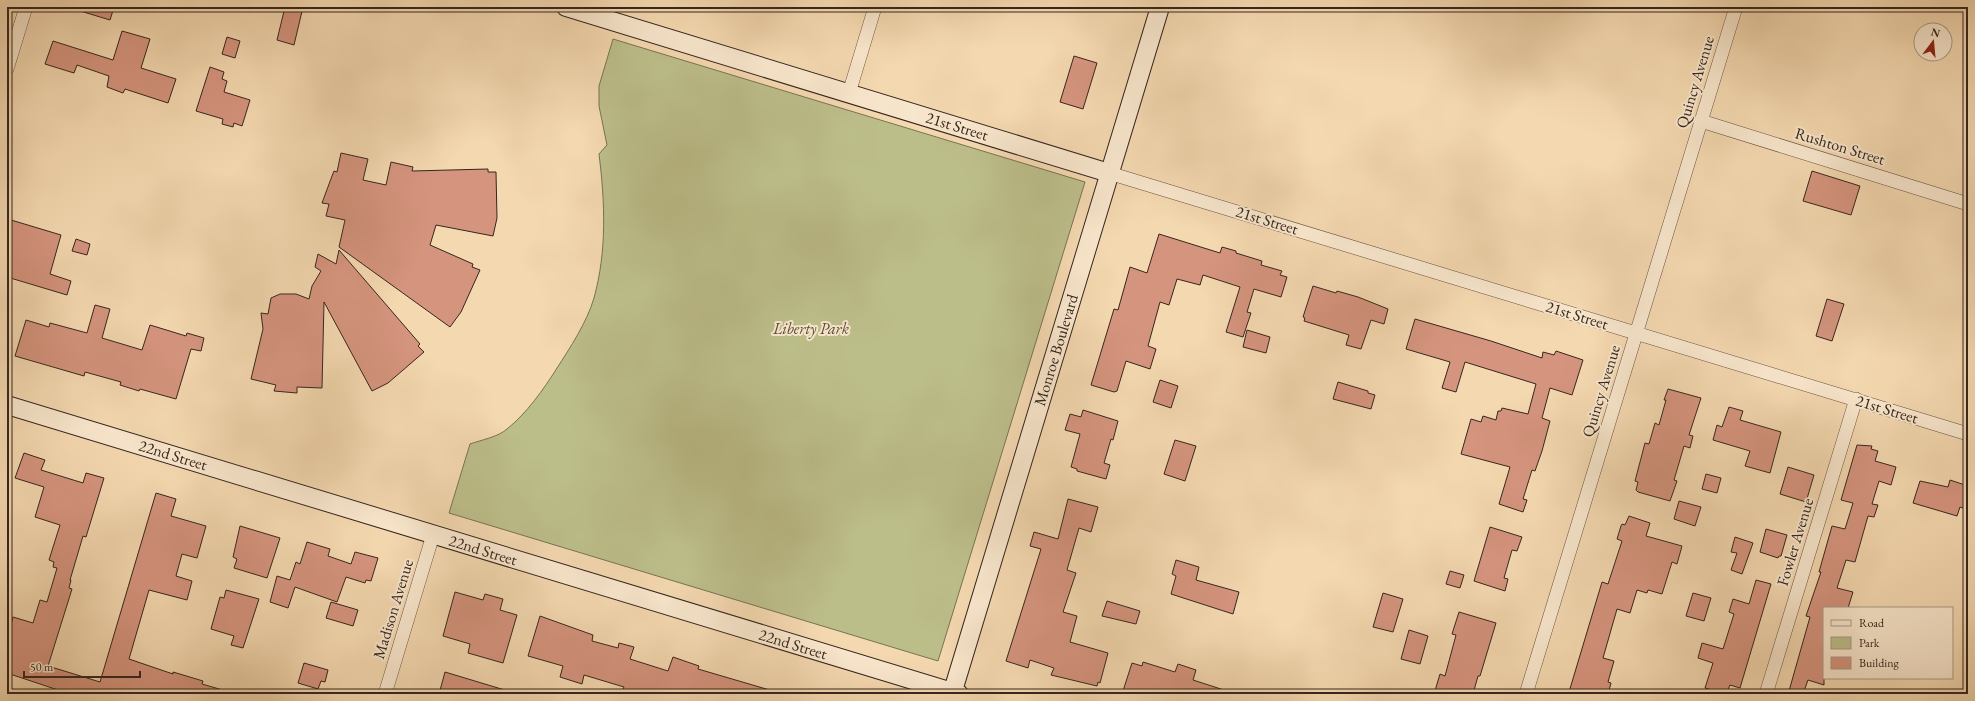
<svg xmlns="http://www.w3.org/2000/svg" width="1975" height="701" font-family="'EB Garamond',serif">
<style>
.green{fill:#bcbe8a;stroke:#797254}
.building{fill:#d5947e;stroke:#36261e}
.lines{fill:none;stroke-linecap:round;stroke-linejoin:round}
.street-casing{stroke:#665242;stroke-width:14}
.secondary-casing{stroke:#36261e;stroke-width:20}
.street{stroke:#f8e6cc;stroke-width:13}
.secondary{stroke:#f8e6cc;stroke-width:18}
.labels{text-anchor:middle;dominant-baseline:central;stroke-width:4;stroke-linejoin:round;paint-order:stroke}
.street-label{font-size:16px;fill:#36261e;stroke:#f8e6cc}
.park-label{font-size:16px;font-style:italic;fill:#584c39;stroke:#f8e6cc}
</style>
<rect width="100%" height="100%" fill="#f4d8b0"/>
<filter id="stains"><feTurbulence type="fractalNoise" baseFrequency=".005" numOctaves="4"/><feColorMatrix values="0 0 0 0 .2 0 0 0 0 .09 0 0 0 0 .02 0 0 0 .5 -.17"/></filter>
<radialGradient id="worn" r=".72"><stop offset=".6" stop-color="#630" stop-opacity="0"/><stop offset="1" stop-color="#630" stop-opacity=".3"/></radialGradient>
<path class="green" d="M613,39L1085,182L938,661L449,513L470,444C481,440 498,437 507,429C526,414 544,389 557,368C570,348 587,322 594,298C607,251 605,202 599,154L607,145L599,106V86Z"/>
<g class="building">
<polygon points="77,7 114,7 110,20 77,10"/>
<polygon points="285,7 303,7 294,45 277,40"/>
<polygon points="122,31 150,39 141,68 176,79 168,103 125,89 123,93 107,87 109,76 77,65 74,73 45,64 53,41 113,60"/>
<polygon points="227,37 240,41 235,58 222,54"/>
<polygon points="1074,56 1097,63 1083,109 1060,102"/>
<polygon points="210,67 224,72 222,79 227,81 224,92 250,100 242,126 234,123 233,127 222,124 223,119 196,111"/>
<polygon points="341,153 368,159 363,180 386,185 391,162 413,167 412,171 488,169 488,172 496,172 497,218 493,236 436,225 430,245 473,264 472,267 480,270 461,312 450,327 339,247 345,220 326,216 329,204 322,203 332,176 334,171 337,172"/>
<polygon points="1812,171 1860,186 1851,215 1803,201"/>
<polygon points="11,220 61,235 50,274 71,281 67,295 7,277 7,231"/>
<polygon points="1159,234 1220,253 1222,247 1236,251 1236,253 1262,261 1261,265 1282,271 1280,275 1287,277 1281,297 1254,289 1247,312 1251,313 1243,337 1226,332 1240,287 1203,275 1200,285 1177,279 1169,305 1160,302 1148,346 1156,349 1150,369 1126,361 1117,391 1114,392 1091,385 1114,309 1118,310 1130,267 1147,273"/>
<polygon points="76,239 90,244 87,255 72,251"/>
<polygon points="339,250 420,344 418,346 424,352 388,383 372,391 324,302 322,388 297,387 297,393 274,391 276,385 251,379 263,329 261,313 268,314 271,298 280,294 296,294 309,299 312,286 321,271 315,267 318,254 336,264"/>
<polygon points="1313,286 1336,293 1337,291 1358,297 1388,309 1384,324 1371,320 1361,349 1346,345 1349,335 1304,321 1305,318 1303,317"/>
<polygon points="1827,299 1844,304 1832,341 1816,336"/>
<polygon points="95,305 110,309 102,338 142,350 150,325 186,336 187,333 204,338 201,351 191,349 176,399 140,389 139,391 120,385 121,382 85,372 84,376 15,356 26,320 49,327 50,323 87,333"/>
<polygon points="1415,319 1491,341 1542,358 1543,352 1554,355 1556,351 1583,360 1572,395 1550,388 1542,418 1550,421 1542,451 1535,471 1532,470 1523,499 1527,500 1523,512 1499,504 1510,467 1461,454 1471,419 1481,422 1483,416 1496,420 1498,411 1501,411 1502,408 1528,414 1536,384 1465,362 1456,392 1442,388 1450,362 1406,349"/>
<polygon points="1247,330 1270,337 1266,353 1243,347"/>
<polygon points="1160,380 1178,386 1171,408 1153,402"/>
<polygon points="1338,382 1368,391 1368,393 1375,395 1371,409 1333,399"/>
<polygon points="1668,389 1701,398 1689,435 1693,436 1690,448 1684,446 1674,480 1677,481 1670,501 1638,492 1636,490 1638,482 1635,481 1645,443 1649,444 1655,423 1659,425 1666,400 1664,400"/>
<polygon points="1729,407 1743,411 1740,420 1781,432 1770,473 1745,466 1750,451 1713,440 1717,425 1722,427"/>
<polygon points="1083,410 1118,421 1113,440 1111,439 1104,463 1110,465 1106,479 1077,471 1077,469 1071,467 1080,434 1065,430 1070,414 1081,417"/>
<polygon points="1175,440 1196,446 1185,481 1164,474"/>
<polygon points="1857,445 1872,446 1871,449 1878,451 1875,461 1896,467 1891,485 1879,481 1872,504 1878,505 1874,517 1868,516 1855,562 1846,560 1837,588 1853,592 1848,608 1824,608 1824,685 1808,680 1803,694 1800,694 1789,691 1810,617 1806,616 1821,572 1819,572 1832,526 1845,529 1853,503 1841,500"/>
<polygon points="24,453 45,460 41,470 83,483 86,473 104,478 86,537 83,536 70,580 71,580 69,588 72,589 48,666 100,682 156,493 176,499 171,516 206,526 197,558 182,554 176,576 192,581 187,600 149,590 129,659 173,674 173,672 203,681 202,684 226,691 225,694 70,694 7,673 7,640 13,617 33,623 40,600 47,602 57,568 53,567 54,562 49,560 60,525 35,517 44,487 15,478"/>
<polygon points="1788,467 1814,475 1806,502 1780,494"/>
<polygon points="1706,474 1721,478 1717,493 1702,489"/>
<polygon points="1950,480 1968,486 1968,510 1960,507 1957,516 1913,503 1920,481 1948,487"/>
<polygon points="1068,499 1098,507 1091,532 1079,528 1067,570 1076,573 1063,612 1077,616 1070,642 1108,653 1100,683 1098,682 1097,686 1051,675 1054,668 1030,660 1028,668 1006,661 1041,549 1030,546 1034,532 1058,539"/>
<polygon points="1679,501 1701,507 1695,526 1674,519"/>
<polygon points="1629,516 1650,523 1646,536 1682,546 1677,564 1672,562 1662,594 1648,590 1647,593 1637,590 1630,613 1617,609 1603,658 1614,661 1608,682 1611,683 1608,694 1576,694 1569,692 1602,582 1608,584 1622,541 1617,539 1621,526 1622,524 1625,525"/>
<polygon points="240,526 280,538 267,578 234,568 237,559 233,557"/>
<polygon points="1490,527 1522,537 1517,551 1512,550 1504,578 1508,579 1505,591 1474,581"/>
<polygon points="1766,529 1787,535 1781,556 1779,556 1778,558 1760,552"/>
<polygon points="1735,537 1753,543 1742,574 1731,570 1737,553 1731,552"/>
<polygon points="307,542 330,549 328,556 351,564 355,552 378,558 371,581 366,580 365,583 346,577 337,602 295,587 288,608 270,602 277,576 290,580 296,562 300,564"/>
<polygon points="1176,560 1199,567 1196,580 1239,592 1233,614 1171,594 1176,576 1172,574"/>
<polygon points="1450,571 1464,575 1460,588 1446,584"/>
<polygon points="1756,580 1771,584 1740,688 1730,685 1726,694 1705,688 1713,663 1698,658 1702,643 1723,649 1734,614 1729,612 1733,599 1749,604"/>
<polygon points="226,590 259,599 243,648 231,645 234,636 211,629 220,597 224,598"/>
<polygon points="455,592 483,600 485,594 503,599 500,610 517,615 503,663 468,653 470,644 443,636"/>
<polygon points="1383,593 1403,599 1393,632 1373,627"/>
<polygon points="1693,593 1711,598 1704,621 1686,616"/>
<polygon points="1107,601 1140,611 1136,624 1102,616"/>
<polygon points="331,602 358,610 353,626 326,618"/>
<polygon points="1459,612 1496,623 1480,676 1478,676 1473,694 1434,694 1440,674 1445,676 1456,635 1452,634"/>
<polygon points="540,616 593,635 592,641 618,648 619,643 634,647 630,659 668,671 673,657 699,666 698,669 773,691 772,694 640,694 623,689 624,687 584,675 582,684 560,677 563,666 528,656"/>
<polygon points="1409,630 1428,636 1420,664 1401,659"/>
<polygon points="1143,662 1175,672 1178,664 1196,670 1193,680 1227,691 1227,694 1122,694 1132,663 1142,666"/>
<polygon points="304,663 328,670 325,682 321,681 318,689 298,683"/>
<polygon points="445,672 508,691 507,694 439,694"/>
</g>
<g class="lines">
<g class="street-casing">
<g id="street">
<polyline points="7,69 26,7"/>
<polyline points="849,93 875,7"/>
<polyline points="1701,121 1968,204"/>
<polyline points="1109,173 1968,434"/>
<polyline points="385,694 433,535"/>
<polyline points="1526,694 1736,7"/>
<polyline points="1766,694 1856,399"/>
</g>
</g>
<g class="secondary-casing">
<g id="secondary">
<polyline points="566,7 1109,173"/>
<polyline points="7,405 959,694"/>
<polyline points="952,694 1160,7"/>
</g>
</g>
<use href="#street" class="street"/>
<use href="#secondary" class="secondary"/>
</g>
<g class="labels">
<g class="street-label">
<text transform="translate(1695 82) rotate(-73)">Quincy Avenue</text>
<text transform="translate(957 126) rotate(17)">21st Street</text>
<text transform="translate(1840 146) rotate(17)">Rushton Street</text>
<text transform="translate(1267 220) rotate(17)">21st Street</text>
<text transform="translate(1577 315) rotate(17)">21st Street</text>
<text transform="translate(1056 350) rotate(-73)">Monroe Boulevard</text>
<text transform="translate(1601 391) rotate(-73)">Quincy Avenue</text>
<text transform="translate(1887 409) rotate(17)">21st Street</text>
<text transform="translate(173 455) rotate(17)">22nd Street</text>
<text transform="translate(1795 542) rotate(-73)">Fowler Avenue</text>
<text transform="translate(483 550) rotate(17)">22nd Street</text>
<text transform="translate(393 609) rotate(-73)">Madison Avenue</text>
<text transform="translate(793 644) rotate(17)">22nd Street</text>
</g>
<g class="park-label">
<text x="811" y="328">Liberty Park</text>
</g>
</g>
<rect width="1975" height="701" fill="none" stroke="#f4d8b0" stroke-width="24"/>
<rect x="8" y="8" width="1959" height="685" fill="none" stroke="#36261e" stroke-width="2"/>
<rect x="12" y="12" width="1951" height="677" fill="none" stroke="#36261e"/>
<rect x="1823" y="607" width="130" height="72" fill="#f8e6cc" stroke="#aa9986"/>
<rect x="1831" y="620" width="20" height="6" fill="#f8e6cc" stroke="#aa9986"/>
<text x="1859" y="627" font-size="12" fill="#36261e">Road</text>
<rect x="1831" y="637" width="20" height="12" fill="#bcbe8a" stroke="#aa9986"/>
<text x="1859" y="647" font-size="12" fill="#36261e">Park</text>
<rect x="1831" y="657" width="20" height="12" fill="#d5947e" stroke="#aa9986"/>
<text x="1859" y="667" font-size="12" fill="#36261e">Building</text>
<g transform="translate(1933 42) rotate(16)"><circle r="19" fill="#f8e6cc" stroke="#aa9986"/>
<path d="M0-3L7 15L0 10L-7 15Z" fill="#8f2418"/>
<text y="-6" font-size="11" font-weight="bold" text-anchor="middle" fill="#36261e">N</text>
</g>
<path d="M24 671v6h116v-6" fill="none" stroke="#36261e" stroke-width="2"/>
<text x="30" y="671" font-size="12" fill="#36261e" stroke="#f8e6cc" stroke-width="3" paint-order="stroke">50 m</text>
<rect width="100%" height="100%" filter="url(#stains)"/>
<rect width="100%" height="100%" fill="url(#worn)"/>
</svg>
